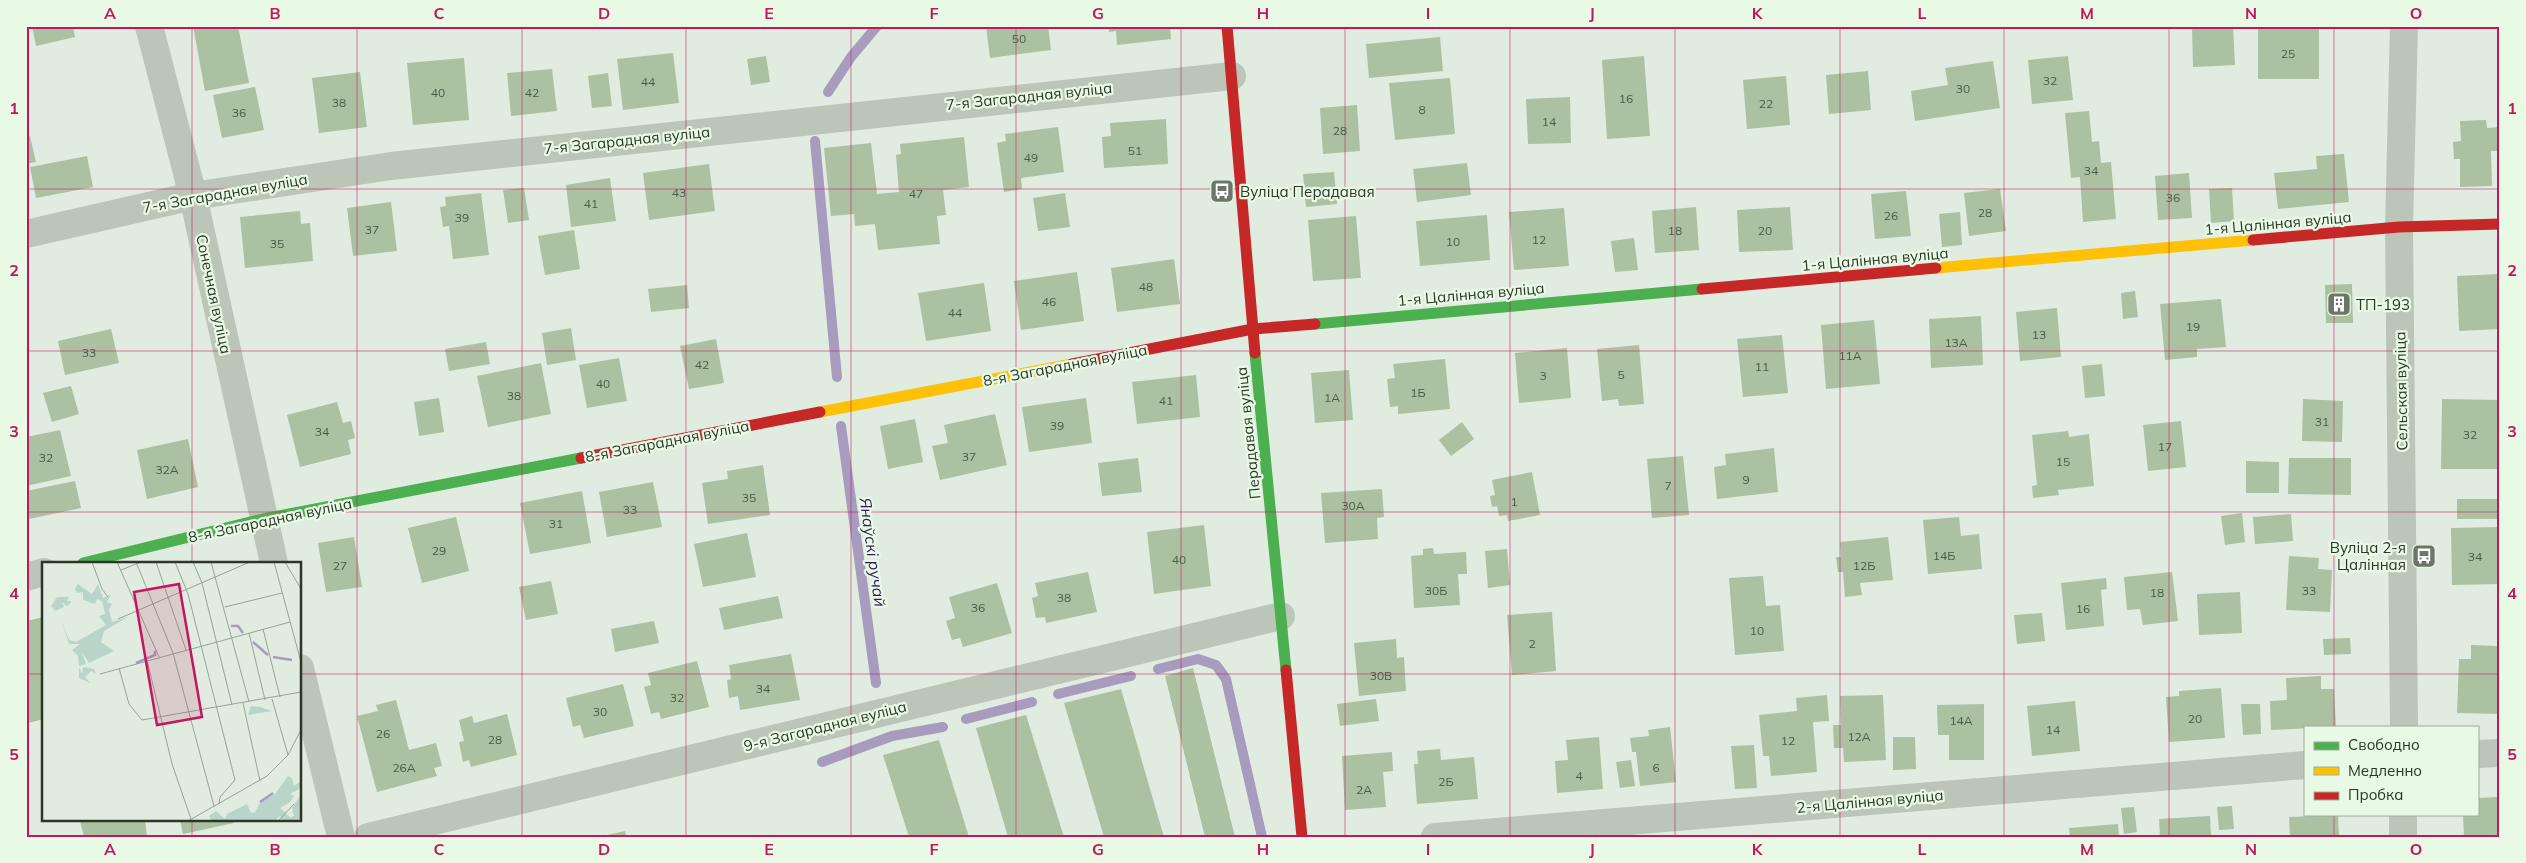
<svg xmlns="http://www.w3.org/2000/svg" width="2526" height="863" font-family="Mulish,sans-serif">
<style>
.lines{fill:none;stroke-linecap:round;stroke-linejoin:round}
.stream{stroke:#a79bbe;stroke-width:10}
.building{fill:#abc1a1}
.street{stroke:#bbc6b8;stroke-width:28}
.fast{stroke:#4caf50;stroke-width:11}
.slow{stroke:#ffc107;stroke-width:11}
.jam{stroke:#c62828;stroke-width:11}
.grid{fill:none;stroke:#c2185b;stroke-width:1;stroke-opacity:0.55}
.labels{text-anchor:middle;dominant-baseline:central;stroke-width:4.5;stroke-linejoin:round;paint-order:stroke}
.number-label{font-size:12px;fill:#4c5946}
.street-label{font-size:15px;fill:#2c3627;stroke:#e8fae6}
.poi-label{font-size:15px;fill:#2c3627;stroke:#e8fae6;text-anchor:start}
.water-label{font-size:16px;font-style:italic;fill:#361b59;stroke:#e8fae6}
.inset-river{fill:none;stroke:#a79bbe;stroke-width:2.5}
.inset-road{fill:none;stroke:#98a396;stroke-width:1}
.view{fill:#c2185b;fill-opacity:0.15;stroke:#c2185b;stroke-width:2.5}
.inset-edge{fill:none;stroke:#2c3627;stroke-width:2.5}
.neatline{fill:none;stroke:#c2185b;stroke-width:2}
.grid-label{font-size:16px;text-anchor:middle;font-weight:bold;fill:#c2185b}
</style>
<rect width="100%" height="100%" fill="#e0ece0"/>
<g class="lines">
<g class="stream">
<polyline points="828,92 851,57 877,26"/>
<polyline points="815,141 837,377"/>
<polyline points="841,426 876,683"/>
<polyline points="1158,669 1198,659 1216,665 1226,679 1262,837"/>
<polyline points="1058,694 1131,676"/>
<polyline points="966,719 1032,702"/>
<polyline points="822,762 892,736 943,727"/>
</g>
</g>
<g class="building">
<polygon points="32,26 73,26 75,37 36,46"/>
<polygon points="193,26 238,26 249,83 205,91"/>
<polygon points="986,26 1048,26 1051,50 990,58"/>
<polygon points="1109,26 1170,26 1171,39 1117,45 1116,31 1109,32"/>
<polygon points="2192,26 2233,26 2235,65 2193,67"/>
<rect x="2258" y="26" width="61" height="53"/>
<polygon points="1440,37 1443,71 1369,78 1366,44"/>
<polygon points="673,53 679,103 623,110 617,59"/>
<polygon points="766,56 770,82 751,85 747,59"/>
<polygon points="1644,56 1650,136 1607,139 1602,60"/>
<polygon points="2068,56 2073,100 2032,104 2028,60"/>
<polygon points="464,58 469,120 413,125 407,63"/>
<polygon points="1993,61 2000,108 1915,121 1911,91 1948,85 1945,68"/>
<polygon points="552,69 557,111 511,116 507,73"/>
<polygon points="1868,71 1871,110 1829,114 1826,75"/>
<polygon points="360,72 367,127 319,133 312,78"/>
<polygon points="608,73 612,106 592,108 588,76"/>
<polygon points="1786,76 1790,125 1747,129 1743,80"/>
<polygon points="1450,78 1455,134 1395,140 1389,83"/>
<polygon points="255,87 264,130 222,138 213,95"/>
<polygon points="1570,97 1571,143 1528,144 1526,99"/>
<polygon points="1357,105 1360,151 1323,154 1320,108"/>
<polygon points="2089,111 2092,142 2099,141 2101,163 2111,162 2116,219 2083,222 2080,177 2071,178 2065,113"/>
<polygon points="1166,119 1168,164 1104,168 1102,137 1111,136 1110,123"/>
<polygon points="2486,120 2487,128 2500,127 2500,151 2491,151 2492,186 2460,187 2460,159 2454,159 2453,142 2461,141 2460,121"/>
<polygon points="1058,127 1064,172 1021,178 1022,189 1004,192 997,143 1006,141 1005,134"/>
<polygon points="30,136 36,162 26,164 26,137"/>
<polygon points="964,137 969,187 943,190 946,215 937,216 940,244 878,250 875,224 855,226 854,214 831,216 824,148 871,143 877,194 899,192 896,155 901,154 900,144"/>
<polygon points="2344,154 2349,202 2278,209 2274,173 2317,169 2316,156"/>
<polygon points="87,156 93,187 36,198 30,167"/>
<polygon points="1467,163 1471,195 1417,202 1413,169"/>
<polygon points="709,164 715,211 649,220 643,173"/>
<polygon points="1334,172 1337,204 1306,207 1303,174"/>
<polygon points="2189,173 2192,218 2158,220 2155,176"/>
<polygon points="610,178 616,221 571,227 566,185"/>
<polygon points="524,188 529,220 508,223 503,190"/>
<polygon points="2232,188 2234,221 2211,223 2209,189"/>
<polygon points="2000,189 2006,231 1969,236 1964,193"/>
<polygon points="1906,191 1911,236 1875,239 1871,194"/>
<polygon points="481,193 489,255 453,259 449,226 443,227 440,207 446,206 445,197"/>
<polygon points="1065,193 1070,227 1038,231 1033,198"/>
<polygon points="391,202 397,251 353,256 347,208"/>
<polygon points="1696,207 1699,250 1655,253 1652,211"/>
<polygon points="1790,207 1793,250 1739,252 1737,210"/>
<polygon points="1564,208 1569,266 1514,270 1509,212"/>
<polygon points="300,211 301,224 310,223 313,261 245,268 240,217"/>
<polygon points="1960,212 1962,245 1942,247 1939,214"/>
<polygon points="1487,215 1490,260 1420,266 1416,221"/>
<polygon points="1356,216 1361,278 1313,281 1308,220"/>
<polygon points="574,230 580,269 545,275 538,236"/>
<polygon points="1634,238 1638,270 1615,272 1611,241"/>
<polygon points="1174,259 1180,304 1117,312 1111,268"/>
<polygon points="1077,272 1084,321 1021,330 1014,281"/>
<polygon points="2500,274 2500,329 2459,331 2457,276"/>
<polygon points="984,283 991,331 926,341 918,293"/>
<polygon points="2352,284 2353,323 2326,323 2325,285"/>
<polygon points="687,285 689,308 651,312 648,289"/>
<polygon points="2135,291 2138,317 2123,319 2121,293"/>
<polygon points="2221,299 2226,347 2197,349 2197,357 2165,360 2160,304"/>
<polygon points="2057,308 2061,357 2020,361 2016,312"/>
<polygon points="1981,316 1983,365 1931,368 1929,319"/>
<polygon points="1874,320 1880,384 1826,389 1821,325"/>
<polygon points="571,328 576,360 547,365 542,333"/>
<polygon points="111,329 119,363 65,375 58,341"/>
<polygon points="1782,335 1788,393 1743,397 1737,339"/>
<polygon points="716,339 724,383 689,389 680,346"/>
<polygon points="486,342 490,364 449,371 445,349"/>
<polygon points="1639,345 1644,404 1619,406 1618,399 1602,401 1597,349"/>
<polygon points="1567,348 1571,398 1519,403 1515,353"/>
<polygon points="619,358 627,401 587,408 579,365"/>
<polygon points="1445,359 1450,409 1398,414 1398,406 1390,407 1387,379 1395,378 1393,364"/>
<polygon points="541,363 551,414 488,427 477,376"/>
<polygon points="2102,364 2105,396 2085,398 2082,366"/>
<polygon points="1349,370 1353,420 1315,423 1311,373"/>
<polygon points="1196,375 1200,417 1137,424 1132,382"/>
<polygon points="71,386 79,414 52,422 43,393"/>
<polygon points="439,398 444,432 419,436 414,402"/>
<polygon points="1086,398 1092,443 1029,452 1022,407"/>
<polygon points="2303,399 2343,401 2342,442 2302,441"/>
<polygon points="2442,399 2500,400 2500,469 2441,469"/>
<polygon points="337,402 343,423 351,421 355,438 348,440 351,454 300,467 287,415"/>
<polygon points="995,414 1007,465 940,480 932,446 948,443 944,425"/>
<polygon points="915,419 923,462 888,469 880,426"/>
<polygon points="2181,421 2186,467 2148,471 2143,425"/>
<polygon points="1462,422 1474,439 1451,456 1439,440"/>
<polygon points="60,430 71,476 26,486 26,437"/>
<polygon points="2068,431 2069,437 2089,434 2094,486 2058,490 2059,495 2033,498 2032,486 2037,485 2032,435"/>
<polygon points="188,439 198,487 147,499 137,450"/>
<polygon points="1774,448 1778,492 1717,499 1714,467 1726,465 1725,454"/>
<polygon points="1683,456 1689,515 1652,518 1647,459"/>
<polygon points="1138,458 1142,492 1102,496 1098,463"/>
<polygon points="2289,458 2351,458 2351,495 2288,494"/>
<polygon points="2246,461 2279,462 2279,493 2246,493"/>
<polygon points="763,465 770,515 708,524 702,483 728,479 727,471"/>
<polygon points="1532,472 1540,515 1508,521 1507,515 1499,516 1497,506 1492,507 1490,496 1495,495 1492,480"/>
<polygon points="75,481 81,508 29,519 26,491"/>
<polygon points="653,482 662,527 607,537 599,492"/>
<polygon points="1382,489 1384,517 1377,518 1378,539 1325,543 1321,493"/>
<polygon points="582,491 591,543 530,554 520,503"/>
<rect x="2457" y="499" width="43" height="20"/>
<polygon points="2242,513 2245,542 2225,545 2221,516"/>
<polygon points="2291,514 2293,541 2255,544 2253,517"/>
<polygon points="456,517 469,571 422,583 408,528"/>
<polygon points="1959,517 1961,536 1979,534 1982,569 1928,574 1923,520"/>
<polygon points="1204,525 1211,586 1154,594 1147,532"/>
<polygon points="2500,527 2500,584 2452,585 2451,528"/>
<polygon points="747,533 756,577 703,587 694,544"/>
<polygon points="354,537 362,587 326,592 318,543"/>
<polygon points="1888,537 1893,580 1860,583 1862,595 1845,597 1843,572 1838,572 1836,557 1841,557 1840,542"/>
<polygon points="1433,548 1434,554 1466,552 1467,574 1458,574 1460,605 1414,608 1411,556 1423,555 1423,549"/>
<polygon points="1507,549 1510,585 1488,588 1485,551"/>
<polygon points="2289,556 2319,558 2318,569 2332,570 2330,612 2286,610"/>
<polygon points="1088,572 1097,612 1046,623 1045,617 1036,618 1032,598 1038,596 1035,583"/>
<polygon points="2172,572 2178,621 2143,625 2140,609 2127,610 2124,577"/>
<polygon points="1763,576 1766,606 1780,605 1784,651 1735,655 1729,578"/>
<polygon points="2106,578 2107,589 2101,590 2104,626 2066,630 2061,583"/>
<polygon points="551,581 558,614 526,620 519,587"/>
<polygon points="997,583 1012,633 963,647 960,638 952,640 946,621 955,618 949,597"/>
<polygon points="2240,592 2242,633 2199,635 2197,594"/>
<polygon points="778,596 783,618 724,630 719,608"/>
<polygon points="1552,612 1556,671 1512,675 1507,615"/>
<polygon points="2042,613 2045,641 2017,644 2014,615"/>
<polygon points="44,617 44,719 28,723 26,714 26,621"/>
<polygon points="654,621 659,643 615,652 611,629"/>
<polygon points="2350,638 2351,654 2324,655 2323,639"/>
<polygon points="1396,639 1397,658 1404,657 1406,691 1359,696 1354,643"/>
<polygon points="2471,645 2500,646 2500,714 2457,713 2459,659 2471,659"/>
<polygon points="791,654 800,700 740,710 738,696 729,698 727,680 731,679 729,665"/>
<polygon points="697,661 709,707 661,719 659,712 651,714 644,687 651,685 648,673"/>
<polygon points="1193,668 1235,837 1205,837 1165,676"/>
<polygon points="2321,676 2321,689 2334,689 2336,727 2271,730 2270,701 2287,700 2286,678"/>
<polygon points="623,684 634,726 584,738 580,725 573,727 566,698"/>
<polygon points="2221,688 2225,738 2169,742 2166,697 2179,696 2179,691"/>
<polygon points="1121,689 1164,837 1104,837 1064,703"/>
<polygon points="1827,695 1829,721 1813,722 1817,772 1771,776 1769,756 1763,756 1759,715 1797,711 1796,698"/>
<polygon points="1883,695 1886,760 1844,762 1843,748 1834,748 1833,725 1841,725 1840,696"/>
<polygon points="1376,699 1379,721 1340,726 1337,704"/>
<polygon points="396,700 409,750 436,743 442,766 434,768 437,776 377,792 357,716 378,711 376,705"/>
<polygon points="2075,701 2080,751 2032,756 2027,706"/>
<polygon points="1984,704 1984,760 1949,760 1949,735 1938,735 1937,705"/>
<polygon points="2241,704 2260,704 2261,734 2243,735"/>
<polygon points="507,714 517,755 471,767 469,760 463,762 459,742 464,741 459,720 472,716 474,723"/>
<polygon points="1026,715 1064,837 1008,837 976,728"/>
<polygon points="1670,727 1676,782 1640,786 1636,752 1632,752 1630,738 1649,736 1648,730"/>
<polygon points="1599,737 1603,789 1557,793 1555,761 1568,760 1566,740"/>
<polygon points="1893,737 1915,737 1916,769 1893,770"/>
<polygon points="939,740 969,837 909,837 883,755"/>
<polygon points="1754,745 1757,788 1735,789 1731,746"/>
<polygon points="1440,749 1441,760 1474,757 1478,799 1417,804 1414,764 1418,764 1417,751"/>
<polygon points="1392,752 1393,771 1383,772 1386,807 1345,810 1342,756"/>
<polygon points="1631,760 1635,786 1620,788 1616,762"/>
<polygon points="2497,797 2499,837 2464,837 2463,814 2477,814 2477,798"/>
<polygon points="2232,806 2234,829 2219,830 2217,807"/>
<polygon points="2134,807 2137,832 2124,834 2121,808"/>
<polygon points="2338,815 2339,837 2290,837 2289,817"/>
<polygon points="2210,816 2211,837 2160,837 2159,819"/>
<polygon points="88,819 145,819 147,837 84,837 80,821"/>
<polygon points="180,819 233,819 234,823 183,834"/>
<polygon points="2118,824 2119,837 2070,837 2069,828"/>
<polygon points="625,831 626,837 603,837 603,836"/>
</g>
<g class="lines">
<g class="street">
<polyline points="149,26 193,196 274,563"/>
<polyline points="26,234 193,196 391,166 1232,76"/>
<polyline points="26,577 44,572"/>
<polyline points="300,668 341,837"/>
<polyline points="2404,727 2399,227 2404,26"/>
<polyline points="2477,754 2500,753"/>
<polyline points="368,837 1281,616"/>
<polyline points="1435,837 2305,765"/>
<polyline points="2403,837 2403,814"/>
</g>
<g class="fast">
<polyline points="1315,324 1702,289"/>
<polyline points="1255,353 1286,670"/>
<polyline points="83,563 263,519 581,458"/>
</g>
<g class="slow">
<polyline points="1936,268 2253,240"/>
<polyline points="820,412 1072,364"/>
</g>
<g class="jam">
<polyline points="1227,26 1255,353"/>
<polyline points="2253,240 2399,227 2500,224"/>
<polyline points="1702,289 1936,268"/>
<polyline points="1072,364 1253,329 1315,324"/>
<polyline points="581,458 820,412"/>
<polyline points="1286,670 1302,837"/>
</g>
</g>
<path class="grid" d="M192,26V563M357,26V837M522,26V837M686,26V837M851,26V837M1016,26V837M1181,26V837M1345,26V837M1510,26V837M1675,26V837M1840,26V837M2004,26V837M2169,26V837M2334,26V727M26,189H2500M26,351H2500M26,512H2500M26,674H44M300,674H2500M2334,814V837M192,819V837"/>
<defs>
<g id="bus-square" transform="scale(1.25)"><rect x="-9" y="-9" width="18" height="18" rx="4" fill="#6b7668" stroke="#e8fae6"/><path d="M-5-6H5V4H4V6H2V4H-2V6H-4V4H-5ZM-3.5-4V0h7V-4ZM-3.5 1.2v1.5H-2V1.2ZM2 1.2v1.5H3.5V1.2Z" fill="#fff"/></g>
<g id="building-square" transform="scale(1.25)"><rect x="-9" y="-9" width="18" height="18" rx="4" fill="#6b7668" stroke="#e8fae6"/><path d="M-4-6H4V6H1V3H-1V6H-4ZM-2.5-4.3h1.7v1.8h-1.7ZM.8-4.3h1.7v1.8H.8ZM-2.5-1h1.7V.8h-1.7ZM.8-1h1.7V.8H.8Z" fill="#fff"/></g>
</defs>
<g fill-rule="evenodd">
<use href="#bus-square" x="1222" y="191"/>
<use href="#building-square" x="2339" y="304"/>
<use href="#bus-square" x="2424" y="556"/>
</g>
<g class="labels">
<g class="number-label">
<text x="1019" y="38">50</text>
<text x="2288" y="53">25</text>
<text x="2050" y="80">32</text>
<text x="648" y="81">44</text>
<text x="1963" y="88">30</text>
<text x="438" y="92">40</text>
<text x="532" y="92">42</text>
<text x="1626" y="98">16</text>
<text x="339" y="102">38</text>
<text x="1766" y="103">22</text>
<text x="1422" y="109">8</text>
<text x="239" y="112">36</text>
<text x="1549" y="121">14</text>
<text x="1340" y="130">28</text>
<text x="1135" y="150">51</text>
<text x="1031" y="157">49</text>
<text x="2091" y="170">34</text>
<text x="679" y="192">43</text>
<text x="916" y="193">47</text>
<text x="2173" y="197">36</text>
<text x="591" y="203">41</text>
<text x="1985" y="212">28</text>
<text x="1891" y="215">26</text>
<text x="462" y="217">39</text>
<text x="372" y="229">37</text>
<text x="1675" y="230">18</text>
<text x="1765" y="230">20</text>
<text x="1539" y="239">12</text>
<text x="1453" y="241">10</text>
<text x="277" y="243">35</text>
<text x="1146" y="286">48</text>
<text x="1049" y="301">46</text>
<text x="955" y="312">44</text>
<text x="2193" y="326">19</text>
<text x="2039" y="334">13</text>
<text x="1956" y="342">13А</text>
<text x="89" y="352">33</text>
<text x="1850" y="355">11А</text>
<text x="702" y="364">42</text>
<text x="1762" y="366">11</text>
<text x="1621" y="374">5</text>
<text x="1543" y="375">3</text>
<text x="603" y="383">40</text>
<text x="1418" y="392">1Б</text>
<text x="514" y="395">38</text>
<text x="1332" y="397">1А</text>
<text x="1166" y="400">41</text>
<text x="2322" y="421">31</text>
<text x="1057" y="425">39</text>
<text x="322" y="431">34</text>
<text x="2470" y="434">32</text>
<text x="2165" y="446">17</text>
<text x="969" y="456">37</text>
<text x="46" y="457">32</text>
<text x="2063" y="461">15</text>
<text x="167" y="469">32А</text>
<text x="1746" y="479">9</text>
<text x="1668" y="485">7</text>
<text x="749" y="497">35</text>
<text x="1514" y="501">1</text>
<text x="1353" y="505">30А</text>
<text x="630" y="509">33</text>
<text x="556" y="523">31</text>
<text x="439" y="550">29</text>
<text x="1944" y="555">14Б</text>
<text x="2475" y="556">34</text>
<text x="1179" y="559">40</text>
<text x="340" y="565">27</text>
<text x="1864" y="565">12Б</text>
<text x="1436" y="590">30Б</text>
<text x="2309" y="590">33</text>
<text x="2157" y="592">18</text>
<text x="1064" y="597">38</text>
<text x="978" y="607">36</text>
<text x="2083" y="608">16</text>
<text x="1757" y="630">10</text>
<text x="1532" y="643">2</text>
<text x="1381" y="675">30В</text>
<text x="763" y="688">34</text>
<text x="677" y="697">32</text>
<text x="600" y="711">30</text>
<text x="2195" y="718">20</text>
<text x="1961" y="720">14А</text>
<text x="2053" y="729">14</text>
<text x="383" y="733">26</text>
<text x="1859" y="736">12А</text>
<text x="495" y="739">28</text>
<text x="1788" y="740">12</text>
<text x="404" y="767">26А</text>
<text x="1656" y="767">6</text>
<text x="1579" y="775">4</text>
<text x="1446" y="781">2Б</text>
<text x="1364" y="789">2А</text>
</g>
<g class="street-label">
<text transform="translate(1029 96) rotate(-6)">7-я Загарадная вуліца</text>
<text transform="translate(627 140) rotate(-6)">7-я Загарадная вуліца</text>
<text transform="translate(225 193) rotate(-10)">7-я Загарадная вуліца</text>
<text transform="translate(2278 223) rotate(-5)">1-я Цалінная вуліца</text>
<text transform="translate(1875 259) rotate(-5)">1-я Цалінная вуліца</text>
<text transform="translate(214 294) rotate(78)">Сонечная вуліца</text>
<text transform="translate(1471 294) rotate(-5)">1-я Цалінная вуліца</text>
<text transform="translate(1065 365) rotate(-11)">8-я Загарадная вуліца</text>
<text transform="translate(2401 391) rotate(-91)">Сельская вуліца</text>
<text transform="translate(1248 433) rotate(-96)">Перадавая вуліца</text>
<text transform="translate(667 441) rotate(-11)">8-я Загарадная вуліца</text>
<text transform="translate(270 520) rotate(-12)">8-я Загарадная вуліца</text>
<text transform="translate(825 726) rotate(-14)">9-я Загарадная вуліца</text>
<text transform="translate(1870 801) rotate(-5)">2-я Цалінная вуліца</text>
</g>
<g class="poi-label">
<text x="1240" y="191">Вуліца Перадавая</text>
<text x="2356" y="304">ТП-193</text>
<text x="2406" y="547" text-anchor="end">Вуліца 2-я<tspan x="2406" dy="17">Цалінная</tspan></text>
</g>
<g class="water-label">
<text transform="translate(873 552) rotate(82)">Янаўскі ручай</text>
</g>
</g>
<g transform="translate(42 562)">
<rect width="259" height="259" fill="#e0ece0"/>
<path d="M36,22L50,32L56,22L61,36L69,33L65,40L70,42L67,48L70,60L86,55L62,69L59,80L72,89L47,101L40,90L44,102L37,104L36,94L30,88L38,82H27L19,58L27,78L34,80L64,63L57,54L63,52L60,39L55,37L53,42L41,38V30L35,31L33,27ZM15,35H27L25,39H29L28,42L25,44L20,40L22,45L13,49L9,44ZM37,105L40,112L41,105L52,107L54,112L49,109L43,115L48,121L37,116ZM209,144L218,145L230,149L206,153ZM246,214L250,216L252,224L259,219V226L248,232L252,234L248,240L238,246L248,255L252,254L250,246L259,232V259H240L238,254L233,259H170L167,254L174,249L183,257L185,252L205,242L209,251L213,250L219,239L233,232Z" fill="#b9d5c9"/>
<path class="inset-river" d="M189,64H196L201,71M211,80L226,93M231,95L250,98M94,101L113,93V89M218,240L231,231"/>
<path class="inset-road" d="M50,0L60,27L66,35M75,0L117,95M94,0L131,91L172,244M114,0L144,88M133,0L146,32L193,218L178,235L177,242M151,0L160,21L190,143M169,0L207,140M232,0L259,100M243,0L259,27M79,8L99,0M183,45L240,31M76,57L208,0M221,67L238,135M207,71L223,138M105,98L130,202L149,257M77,106L87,142L100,158L259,130M58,112L248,60M230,137L246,193M201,141L218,219M146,259L225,214L246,193L259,168M236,259L252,242"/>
<path class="view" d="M137,22L160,155L115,163L92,30Z"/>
<rect width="259" height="259" class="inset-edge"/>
</g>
<rect width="2526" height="863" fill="none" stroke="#e8fae6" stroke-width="55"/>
<rect x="2304" y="726" width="175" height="90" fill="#e8fae6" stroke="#9dac9a"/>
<rect x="2314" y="742" width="25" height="8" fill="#4caf50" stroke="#9dac9a"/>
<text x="2348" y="750" font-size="15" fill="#2c3627">Свободно</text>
<rect x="2314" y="767" width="25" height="8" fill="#ffc107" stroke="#9dac9a"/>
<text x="2348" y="776" font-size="15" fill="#2c3627">Медленно</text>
<rect x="2314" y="792" width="25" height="8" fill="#c62828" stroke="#9dac9a"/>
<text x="2348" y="800" font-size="15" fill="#2c3627">Пробка</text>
<rect x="28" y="28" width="2470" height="808" class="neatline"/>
<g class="grid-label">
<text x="110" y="19">A</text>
<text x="275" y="19">B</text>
<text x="439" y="19">C</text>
<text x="604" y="19">D</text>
<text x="769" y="19">E</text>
<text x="934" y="19">F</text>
<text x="1098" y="19">G</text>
<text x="1263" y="19">H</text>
<text x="1428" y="19">I</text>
<text x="1592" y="19">J</text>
<text x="1757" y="19">K</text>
<text x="1922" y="19">L</text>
<text x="2087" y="19">M</text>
<text x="2251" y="19">N</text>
<text x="2416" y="19">O</text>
<text x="14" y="114">1</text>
<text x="2512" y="114">1</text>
<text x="14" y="276">2</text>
<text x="2512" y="276">2</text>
<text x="14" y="437">3</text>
<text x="2512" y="437">3</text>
<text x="14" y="599">4</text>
<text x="2512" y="599">4</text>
<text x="14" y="760">5</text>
<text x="2512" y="760">5</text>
<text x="110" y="855">A</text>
<text x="275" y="855">B</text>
<text x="439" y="855">C</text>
<text x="604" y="855">D</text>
<text x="769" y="855">E</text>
<text x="934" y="855">F</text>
<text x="1098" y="855">G</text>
<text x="1263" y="855">H</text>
<text x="1428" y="855">I</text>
<text x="1592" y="855">J</text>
<text x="1757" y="855">K</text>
<text x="1922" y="855">L</text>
<text x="2087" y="855">M</text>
<text x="2251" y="855">N</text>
<text x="2416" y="855">O</text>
</g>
</svg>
